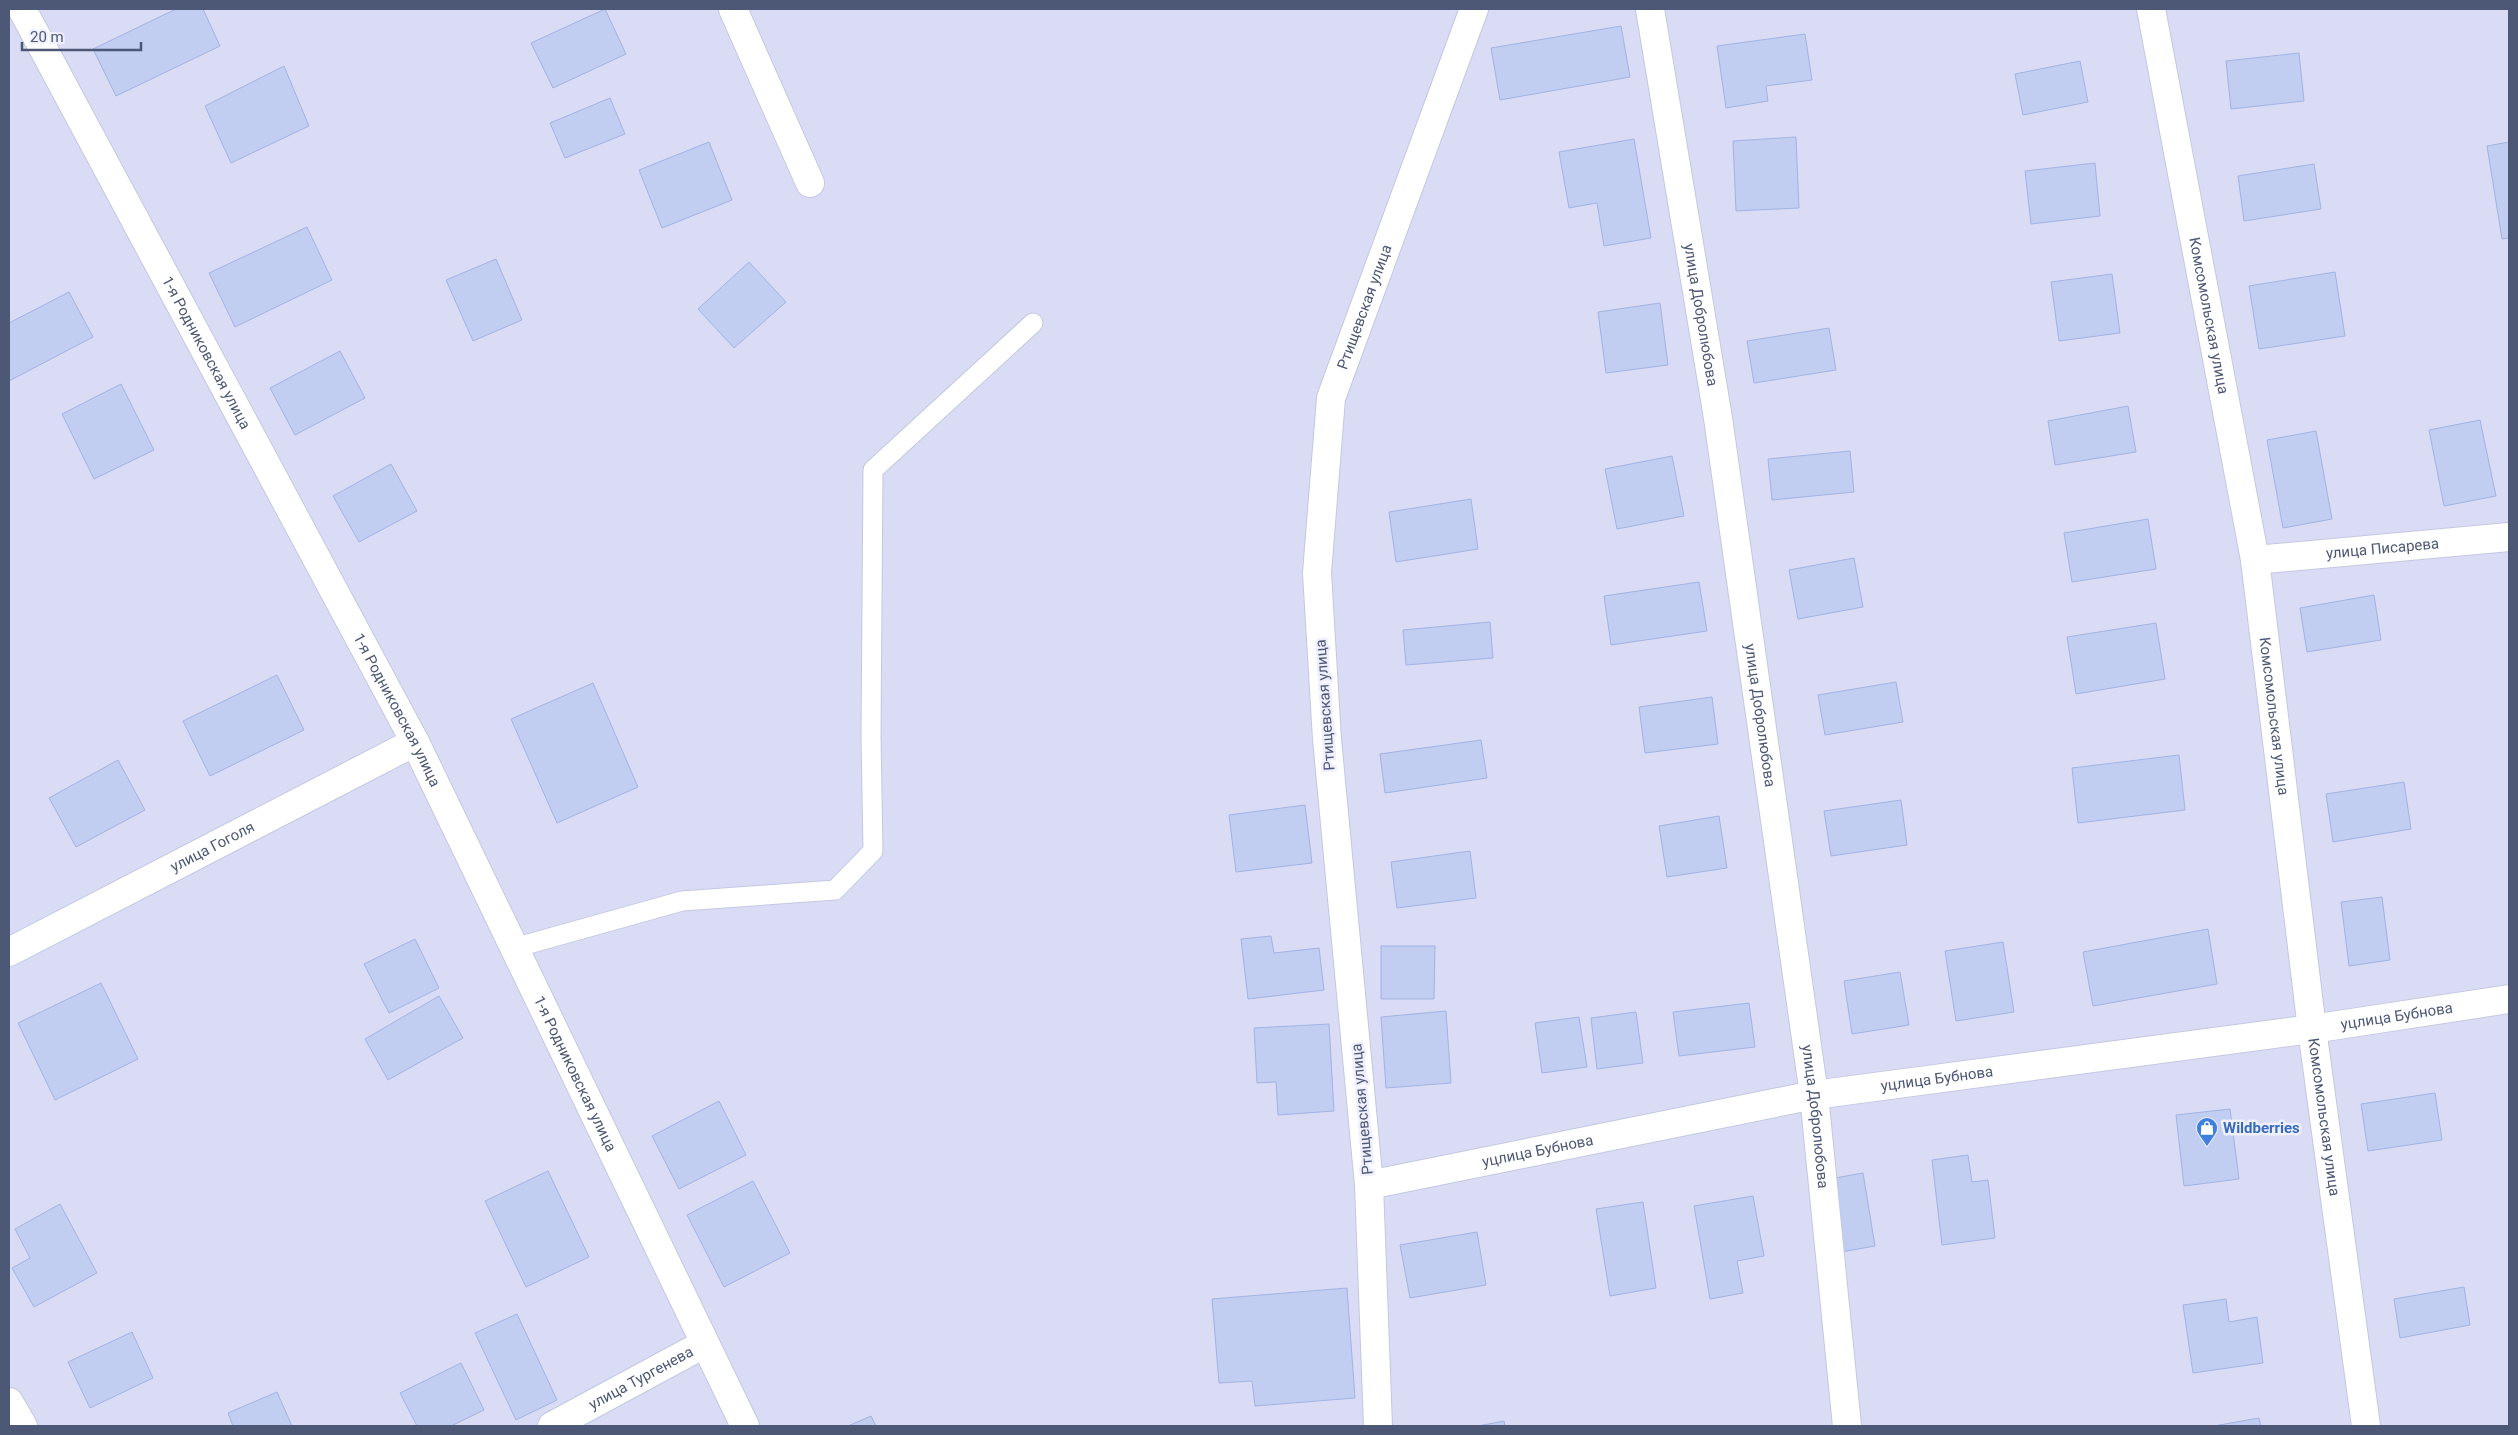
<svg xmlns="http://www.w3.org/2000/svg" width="2518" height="1435" font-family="Roboto,sans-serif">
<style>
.residential{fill:#dadcf5}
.building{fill:#c1cdf1;stroke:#a1b3e3}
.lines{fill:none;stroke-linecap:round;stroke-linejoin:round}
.lane-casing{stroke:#c3c8e1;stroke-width:21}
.street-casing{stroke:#c3c8e1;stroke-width:30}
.lane{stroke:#fff;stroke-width:19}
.street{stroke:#fff;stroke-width:28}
.labels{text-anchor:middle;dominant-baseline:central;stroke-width:5;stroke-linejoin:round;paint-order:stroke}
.street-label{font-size:15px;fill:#4d5876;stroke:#efeffe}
.shop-label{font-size:15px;font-weight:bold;fill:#366cbe;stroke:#efeffe;text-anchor:start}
</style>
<rect width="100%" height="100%" fill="#e8e9fc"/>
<rect class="residential" x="9" y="9" width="2500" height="1417"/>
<g class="building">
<polygon points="176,9 203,9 220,46 116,96 93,49"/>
<polygon points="605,9 626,54 553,88 531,43"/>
<polygon points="1621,26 1630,77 1500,100 1491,48"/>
<polygon points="1805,34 1812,80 1766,86 1768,101 1726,108 1717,46"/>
<polygon points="2299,53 2304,101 2231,109 2226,61"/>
<polygon points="2080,61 2088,102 2023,115 2015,74"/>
<polygon points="284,66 309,126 231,163 205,106"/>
<polygon points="610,98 625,134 565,158 550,123"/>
<polygon points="1796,137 1799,208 1736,211 1733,141"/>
<polygon points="1634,139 1651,238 1604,246 1597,203 1569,208 1559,152"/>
<polygon points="709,142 732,200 662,228 639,170"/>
<polygon points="2509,142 2509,238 2502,239 2487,146"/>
<polygon points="2095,163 2100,216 2031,224 2025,171"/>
<polygon points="2314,164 2321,209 2244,221 2238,176"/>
<polygon points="307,227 332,280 235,327 209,273"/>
<polygon points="496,259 522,320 473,341 446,280"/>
<polygon points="749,262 786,302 734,348 698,309"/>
<polygon points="2335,272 2345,336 2259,349 2249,286"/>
<polygon points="2112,274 2120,333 2059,341 2051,282"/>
<polygon points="69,292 93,337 9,381 9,323"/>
<polygon points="1660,303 1668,365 1606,373 1598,312"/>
<polygon points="1829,328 1836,370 1754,383 1747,341"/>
<polygon points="340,351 365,398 295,435 270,388"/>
<polygon points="121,384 154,450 94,479 62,414"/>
<polygon points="2128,406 2136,452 2055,465 2048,421"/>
<polygon points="2480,420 2496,496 2444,506 2429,430"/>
<polygon points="2316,431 2332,519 2283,528 2267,440"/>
<polygon points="1850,451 1854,492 1772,500 1768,459"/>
<polygon points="1672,456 1684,516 1617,529 1605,469"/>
<polygon points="391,464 417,511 359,542 333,496"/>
<polygon points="1471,499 1478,549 1396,562 1389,512"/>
<polygon points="2148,519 2156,569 2072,582 2064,533"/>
<polygon points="1854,558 1863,607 1798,619 1789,570"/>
<polygon points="1699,582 1707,631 1611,645 1604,596"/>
<polygon points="2374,595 2381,640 2307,652 2300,608"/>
<polygon points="1490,622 1493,658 1406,665 1403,630"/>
<polygon points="2156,623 2165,679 2076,694 2067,637"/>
<polygon points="277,675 304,730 210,776 183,721"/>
<polygon points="1896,682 1903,722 1825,735 1818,695"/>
<polygon points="593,683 638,787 557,823 511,719"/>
<polygon points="1712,697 1718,744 1645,753 1639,707"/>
<polygon points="1481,740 1487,778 1385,793 1380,754"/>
<polygon points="2179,755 2185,810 2078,823 2072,768"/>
<polygon points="118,760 145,810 76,847 49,798"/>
<polygon points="2404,782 2411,829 2333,842 2326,794"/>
<polygon points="1901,800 1907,845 1831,856 1824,811"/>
<polygon points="1305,805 1312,863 1236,872 1229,815"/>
<polygon points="1719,816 1727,868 1667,877 1659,826"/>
<polygon points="1470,851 1476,898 1397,908 1391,862"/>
<polygon points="2382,897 2390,960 2349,966 2341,902"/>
<polygon points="2208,929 2217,984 2093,1006 2083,952"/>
<polygon points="1271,936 1274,953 1319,948 1324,990 1248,999 1241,939"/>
<polygon points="415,939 439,988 389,1013 364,964"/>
<polygon points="2003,942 2014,1012 1956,1021 1945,951"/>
<polygon points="1381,946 1435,946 1434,999 1381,999"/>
<polygon points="1900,972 1909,1025 1852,1034 1844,981"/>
<polygon points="101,983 138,1059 55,1100 18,1023"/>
<polygon points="439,996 463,1038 388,1080 365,1039"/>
<polygon points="1749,1003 1755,1047 1679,1056 1673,1012"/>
<polygon points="1446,1011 1451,1083 1386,1088 1381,1017"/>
<polygon points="1636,1012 1643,1063 1597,1069 1591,1018"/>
<polygon points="1579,1017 1587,1067 1542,1073 1535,1023"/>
<polygon points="1329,1024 1334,1111 1278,1115 1276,1082 1257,1083 1254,1028"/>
<polygon points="2435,1093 2442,1140 2368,1151 2361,1104"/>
<polygon points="719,1101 746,1155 679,1189 652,1136"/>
<polygon points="2230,1109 2239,1179 2184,1186 2176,1115"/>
<polygon points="1968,1155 1972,1182 1988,1180 1995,1238 1942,1245 1932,1160"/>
<polygon points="548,1171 589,1257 526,1287 485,1201"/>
<polygon points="1863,1173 1875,1246 1830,1254 1818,1181"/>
<polygon points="753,1181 790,1253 724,1287 687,1215"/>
<polygon points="1753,1196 1764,1256 1737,1261 1743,1293 1710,1299 1694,1206"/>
<polygon points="1643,1202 1656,1288 1610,1296 1596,1209"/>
<polygon points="60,1204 97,1273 34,1307 12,1268 30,1258 15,1229"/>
<polygon points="1477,1232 1486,1285 1410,1298 1400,1245"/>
<polygon points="2464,1287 2470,1325 2400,1338 2394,1299"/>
<polygon points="1347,1288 1355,1398 1255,1406 1252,1381 1219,1383 1212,1299"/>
<polygon points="2226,1299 2229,1322 2257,1317 2263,1363 2193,1373 2183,1305"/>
<polygon points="517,1314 557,1400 516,1420 475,1333"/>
<polygon points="132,1332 153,1378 90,1408 68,1362"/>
<polygon points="461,1363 484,1410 451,1426 417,1426 400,1393"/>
<polygon points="277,1392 292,1426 233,1426 228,1413"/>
<polygon points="871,1416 876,1426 848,1426"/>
<polygon points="2259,1418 2261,1426 2214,1426"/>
<polygon points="1504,1421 1505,1426 1478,1426"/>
</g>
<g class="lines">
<g class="lane-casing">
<polyline id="lane" points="514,948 682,901 835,890 873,851 871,736 873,470 1033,323"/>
</g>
<g class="street-casing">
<g id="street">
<path id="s1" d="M22,9L415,742L745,1426"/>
<polyline points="733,9 810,183"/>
<path id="s2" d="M1650,9L1718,418L1814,1095L1847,1426"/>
<path id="s3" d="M2151,9L2255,560L2312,1029L2366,1426"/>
<path id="s4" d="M2255,560L2509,537"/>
<path id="s5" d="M9,952L415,742"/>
<path id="s6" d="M1369,1185L1814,1095L2312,1029L2509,999"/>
<polyline points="9,1402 23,1426"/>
<path id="s7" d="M552,1426L704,1344"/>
<path id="s8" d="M1378,1426L1369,1185L1327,739L1317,573L1331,398L1474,9"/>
</g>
</g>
<use href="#lane" class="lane"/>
<use href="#street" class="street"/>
</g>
<defs>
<g id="shop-pin" transform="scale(1.125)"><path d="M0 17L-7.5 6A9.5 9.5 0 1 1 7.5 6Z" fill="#3f7fe0" stroke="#efeffe"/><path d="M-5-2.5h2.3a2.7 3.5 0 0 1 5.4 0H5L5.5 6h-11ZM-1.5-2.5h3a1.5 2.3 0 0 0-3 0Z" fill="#fff"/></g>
</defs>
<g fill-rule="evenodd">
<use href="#shop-pin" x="2207" y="1128"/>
</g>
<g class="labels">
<g class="street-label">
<text stroke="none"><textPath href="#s8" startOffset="1128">Ртищевская улица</textPath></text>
<text stroke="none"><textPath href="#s2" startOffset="310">улица Добролюбова</textPath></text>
<text stroke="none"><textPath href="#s3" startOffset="312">Комсомольская улица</textPath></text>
<text stroke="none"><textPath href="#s1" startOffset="390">1-я Родниковская улица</textPath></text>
<text stroke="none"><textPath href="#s4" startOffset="128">улица Писарева</textPath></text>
<text transform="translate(1325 705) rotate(-94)">Ртищевская улица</text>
<text stroke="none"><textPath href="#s1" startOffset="795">1-я Родниковская улица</textPath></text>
<text stroke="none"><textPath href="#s3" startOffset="718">Комсомольская улица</textPath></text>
<text stroke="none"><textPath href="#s2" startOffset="715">улица Добролюбова</textPath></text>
<text stroke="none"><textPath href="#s5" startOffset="229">улица Гоголя</textPath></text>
<text stroke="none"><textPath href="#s6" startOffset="1042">уцлица Бубнова</textPath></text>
<text stroke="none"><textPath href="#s1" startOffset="1200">1-я Родниковская улица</textPath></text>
<text stroke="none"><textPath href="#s6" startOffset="578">уцлица Бубнова</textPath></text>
<text transform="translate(1362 1109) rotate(-95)">Ртищевская улица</text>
<text stroke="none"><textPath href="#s2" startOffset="1120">улица Добролюбова</textPath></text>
<text stroke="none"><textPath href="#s3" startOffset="1122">Комсомольская улица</textPath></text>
<text stroke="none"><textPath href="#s6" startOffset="172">уцлица Бубнова</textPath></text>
<text stroke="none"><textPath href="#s7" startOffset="101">улица Тургенева</textPath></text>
</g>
<g class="shop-label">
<text x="2223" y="1128">Wildberries</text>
</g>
</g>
<rect width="2518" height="1435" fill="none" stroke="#4d5876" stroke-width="20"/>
<path d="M22 42v8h119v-8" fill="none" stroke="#4d5876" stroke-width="2.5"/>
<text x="30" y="42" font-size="15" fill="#4d5876" stroke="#efeffe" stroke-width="4" paint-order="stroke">20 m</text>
</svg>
